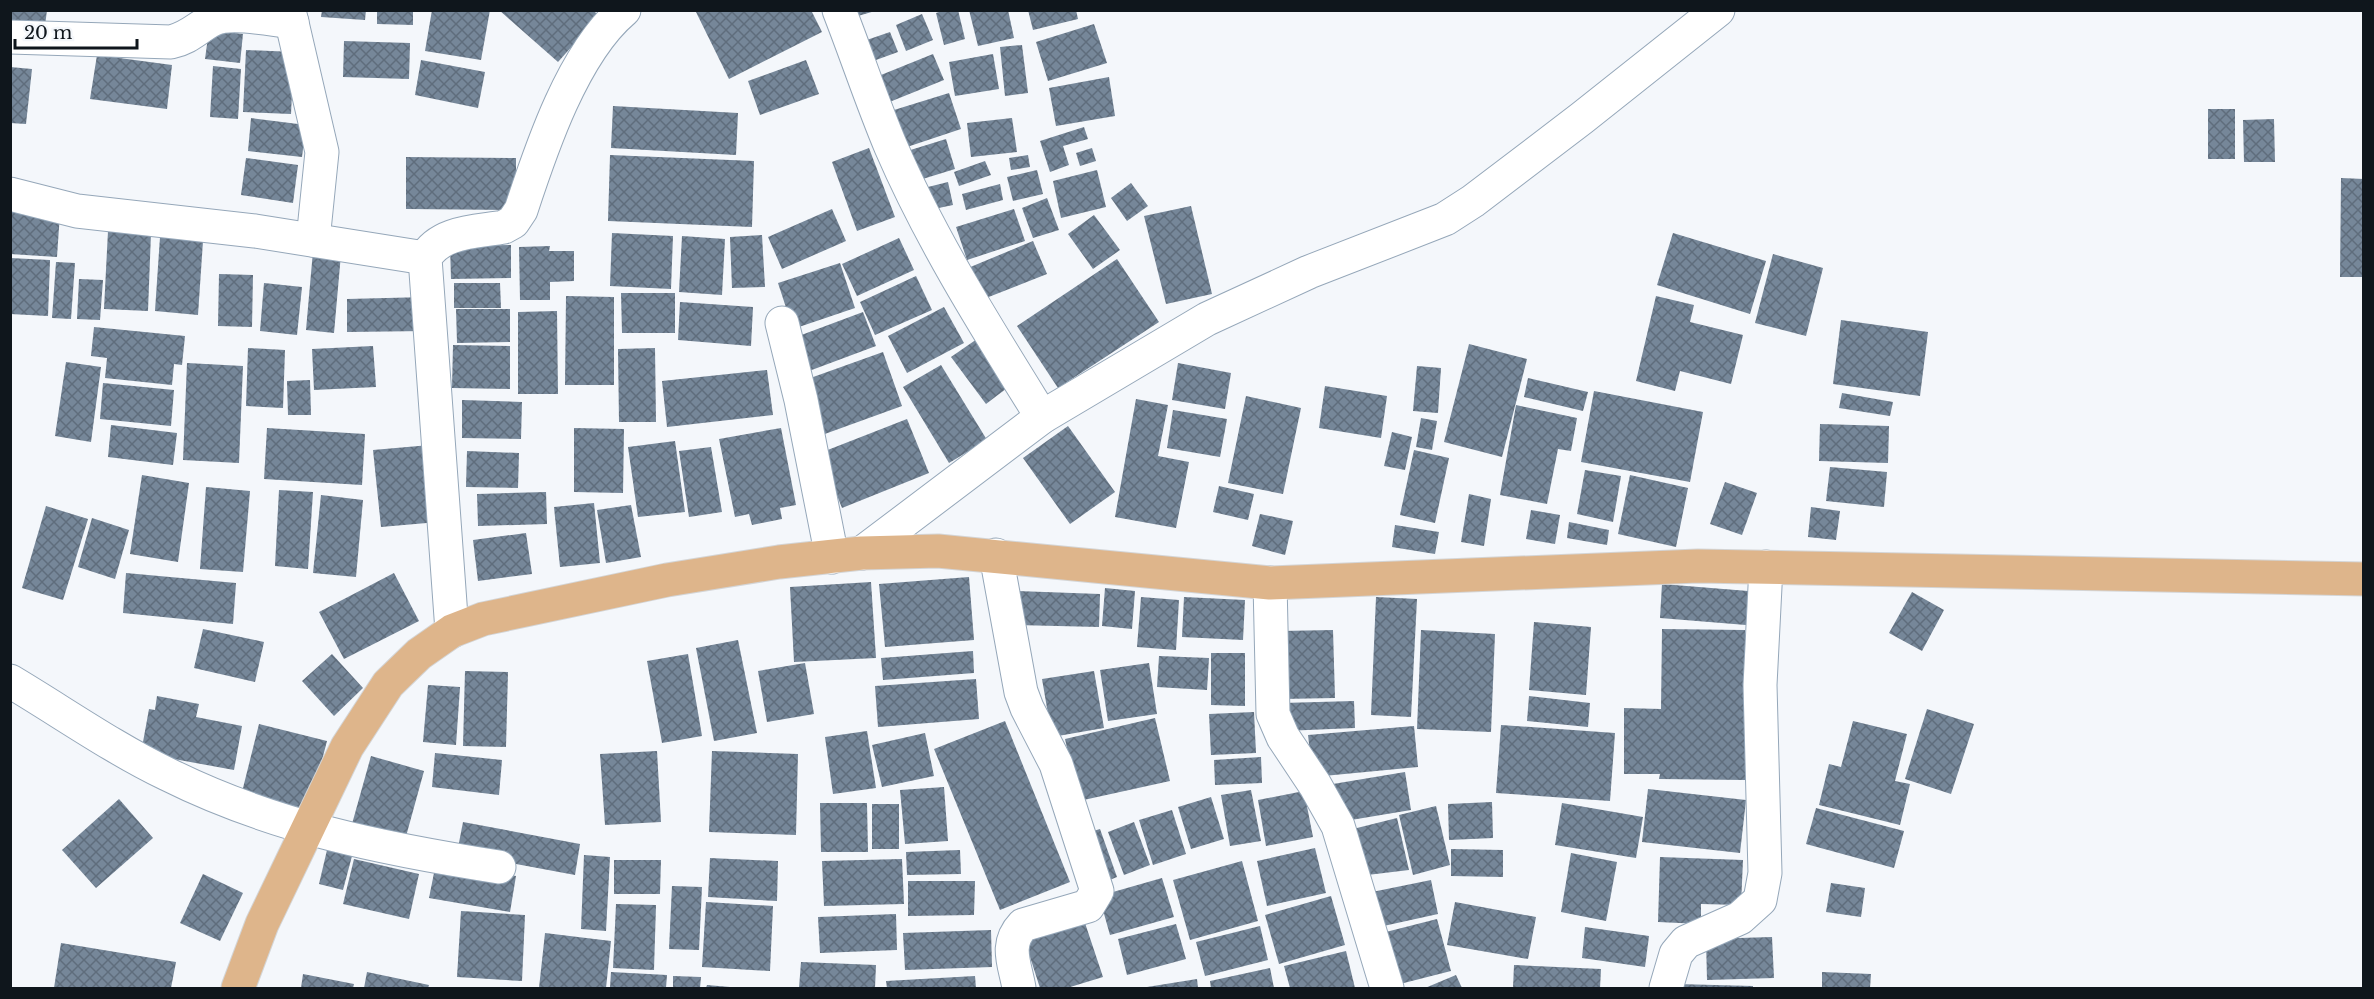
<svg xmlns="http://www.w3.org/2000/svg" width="2374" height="999" font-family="'Libre Baskerville',serif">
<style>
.building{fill:url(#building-cross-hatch)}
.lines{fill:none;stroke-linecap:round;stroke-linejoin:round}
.street-casing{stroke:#95a7b9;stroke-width:35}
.primary-casing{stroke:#d4d5d6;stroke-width:35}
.street{stroke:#fff;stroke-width:33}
.primary{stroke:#deb58b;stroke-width:33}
</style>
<defs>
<pattern id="building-cross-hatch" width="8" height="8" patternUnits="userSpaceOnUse" patternTransform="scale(1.5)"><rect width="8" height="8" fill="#768799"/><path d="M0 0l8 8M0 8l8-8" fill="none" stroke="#5f6d7c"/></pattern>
</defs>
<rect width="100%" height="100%" fill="#f4f7fb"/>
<g class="building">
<polygon points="10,10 47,10 44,34 10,29"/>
<polygon points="322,10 366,10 365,20 321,17"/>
<polygon points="377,10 413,10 413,25 377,24"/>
<polygon points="432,10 490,10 481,60 425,51"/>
<polygon points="499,10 593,10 599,16 558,62"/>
<polygon points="695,10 811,10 822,32 729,79"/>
<polygon points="857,10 875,10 875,11 858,16"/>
<polygon points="945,10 958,10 965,39 944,45 936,13"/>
<polygon points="969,10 1008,10 1014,38 978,46"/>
<polygon points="1028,10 1076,10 1078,19 1033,30"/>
<polygon points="922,14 933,40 906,51 896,25"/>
<polygon points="1094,24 1107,63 1048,81 1036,42"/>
<polygon points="209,30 243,34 240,63 205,59"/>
<polygon points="890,32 898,52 865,64 858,43"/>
<polygon points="344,41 410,43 409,79 343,77"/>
<polygon points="1022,45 1028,93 1005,96 1000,47"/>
<polygon points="246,50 294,52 291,114 243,112"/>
<polygon points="933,54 944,80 887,103 876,77"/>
<polygon points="993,54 999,89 955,96 949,62"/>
<polygon points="97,55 172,65 167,109 90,99"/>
<polygon points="421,60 485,72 478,108 415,95"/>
<polygon points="806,60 819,94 760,115 748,81"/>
<polygon points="213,66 241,69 238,119 210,117"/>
<polygon points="10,67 32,69 26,124 10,123"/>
<polygon points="1109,77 1115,116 1056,126 1049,88"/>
<polygon points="949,93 961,129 907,147 894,110"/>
<polygon points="613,106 738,113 736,155 611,148"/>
<rect x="2208" y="109" width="27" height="50"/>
<polygon points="251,118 306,125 302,157 248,151"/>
<polygon points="1012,118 1017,152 971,157 967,123"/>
<polygon points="2274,119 2275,162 2244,162 2243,120"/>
<polygon points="1084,127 1088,139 1063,146 1069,165 1050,172 1040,141"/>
<polygon points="946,139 955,169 913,182 904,152"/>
<polygon points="869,148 895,217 857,231 832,162"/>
<polygon points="1092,148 1096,161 1080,166 1076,153"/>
<polygon points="610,155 754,161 752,227 608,221"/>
<polygon points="1028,155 1030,167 1011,170 1009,158"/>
<polygon points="406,157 516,158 516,210 406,209"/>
<polygon points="246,158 298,165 293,203 241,195"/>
<polygon points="985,161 991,175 959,186 954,172"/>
<polygon points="1037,170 1043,194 1013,201 1007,177"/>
<polygon points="1097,170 1106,207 1061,218 1053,181"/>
<polygon points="2341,178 2364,179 2364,277 2340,277"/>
<polygon points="948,182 953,205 929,210 924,188"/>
<polygon points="1131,183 1148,206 1127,221 1111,198"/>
<polygon points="1000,184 1003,200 966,210 962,194"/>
<polygon points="1047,198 1059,230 1033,238 1022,208"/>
<polygon points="1191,206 1212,294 1166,304 1144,216"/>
<polygon points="832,209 846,241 782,269 768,237"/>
<polygon points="1014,209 1025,241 967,260 956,227"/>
<polygon points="10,210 60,213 57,257 10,254"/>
<polygon points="1094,215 1120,250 1093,269 1068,234"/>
<polygon points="108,231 151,233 148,311 104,309"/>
<polygon points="612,233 673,236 671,289 610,286"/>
<polygon points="1673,233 1766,261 1750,314 1657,285"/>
<polygon points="762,235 765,287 732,288 730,237"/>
<polygon points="682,236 725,239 722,295 679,292"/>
<polygon points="160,237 203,241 198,315 155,311"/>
<polygon points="899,238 914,270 857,296 842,264"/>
<polygon points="1033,241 1047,274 981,300 968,268"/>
<polygon points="511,245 511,278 451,279 450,246"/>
<polygon points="550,246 549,251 574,251 574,281 550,282 550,300 520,300 519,247"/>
<polygon points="313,251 341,254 334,333 306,330"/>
<polygon points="1773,254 1823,268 1806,336 1755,323"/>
<polygon points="10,258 50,260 48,316 10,314"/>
<polygon points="1117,259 1159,322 1058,388 1017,326"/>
<polygon points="56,262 75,263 71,319 52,318"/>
<polygon points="840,263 855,308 793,329 778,283"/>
<polygon points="219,274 253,275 252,327 218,326"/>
<polygon points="916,276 932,310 875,335 860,302"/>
<polygon points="79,279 103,280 100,320 77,319"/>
<polygon points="264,283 302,287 297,335 260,331"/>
<polygon points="454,283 500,283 501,308 454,308"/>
<polygon points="621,293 675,293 675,333 622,333"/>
<polygon points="566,296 614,297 614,385 565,385"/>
<polygon points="1656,296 1694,305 1690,322 1743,335 1731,384 1680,371 1675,391 1636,381"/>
<polygon points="426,297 426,331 347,332 347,299"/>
<polygon points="680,302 753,307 751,346 678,340"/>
<polygon points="944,307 964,343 907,373 888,336"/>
<polygon points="456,309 510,309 510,342 457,343"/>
<polygon points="557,311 558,394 518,394 518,312"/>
<polygon points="863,312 876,346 801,374 788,340"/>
<polygon points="1841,320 1928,332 1920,396 1833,384"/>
<polygon points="94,327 185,336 182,365 174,364 172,385 105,378 107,358 91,356"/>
<polygon points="977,339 1011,385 986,404 951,357"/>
<polygon points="1469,344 1527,359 1502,457 1444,442"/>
<polygon points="453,345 510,346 510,389 452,388"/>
<polygon points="373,346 376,387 314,390 312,349"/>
<polygon points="248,348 285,350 283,408 246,406"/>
<polygon points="655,348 656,422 619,422 618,349"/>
<polygon points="883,352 902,406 822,435 802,381"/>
<polygon points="66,362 101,367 91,442 55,436"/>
<polygon points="187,363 243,366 239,463 183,460"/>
<polygon points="1178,363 1231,373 1225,409 1172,400"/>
<polygon points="941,365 987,440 949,463 903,387"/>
<polygon points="1417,366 1441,368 1438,413 1413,411"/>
<polygon points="767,370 773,415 667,427 662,381"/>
<polygon points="1528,378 1588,392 1583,411 1524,397"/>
<polygon points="310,380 311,415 288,415 287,381"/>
<polygon points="103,383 174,390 171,426 100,419"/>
<polygon points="1325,386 1387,396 1381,438 1319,428"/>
<polygon points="1594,391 1703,412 1690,482 1581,462"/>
<polygon points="1842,393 1893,402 1890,416 1839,408"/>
<polygon points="1246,396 1301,408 1283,494 1228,483"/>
<polygon points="1136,399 1168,405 1158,456 1189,462 1176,528 1115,517"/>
<polygon points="462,400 522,402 521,439 462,438"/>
<polygon points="1516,405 1577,418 1571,451 1558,449 1547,504 1500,495"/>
<polygon points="1173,410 1227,419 1220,457 1167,448"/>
<polygon points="1421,418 1437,421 1432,450 1416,447"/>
<polygon points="907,419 929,473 842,508 820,453"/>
<polygon points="1820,424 1889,426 1888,463 1819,461"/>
<polygon points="111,425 177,433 173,465 108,457"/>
<polygon points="1068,426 1115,492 1070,524 1023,458"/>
<polygon points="267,428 365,434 362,485 264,479"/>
<polygon points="574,428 624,429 623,493 574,492"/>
<polygon points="781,428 796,505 780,508 782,519 752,525 749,514 735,517 719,439"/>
<polygon points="1392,432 1412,437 1405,470 1384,466"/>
<polygon points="675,441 685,512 638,517 628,447"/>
<polygon points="430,445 438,522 381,527 373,450"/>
<polygon points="711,447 722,512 689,517 679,451"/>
<polygon points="1414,450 1449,458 1435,523 1400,515"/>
<polygon points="467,451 519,453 518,488 466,487"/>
<polygon points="1830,467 1887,472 1884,507 1826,501"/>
<polygon points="1585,470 1621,476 1613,522 1577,514"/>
<polygon points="142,475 189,483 178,562 130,554"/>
<polygon points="1630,475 1688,488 1676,547 1618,534"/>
<polygon points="1725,482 1757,493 1742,535 1710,524"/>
<polygon points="1219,486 1254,494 1248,520 1213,512"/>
<polygon points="206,487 250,491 243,572 200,569"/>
<polygon points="279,490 313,492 308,569 275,566"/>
<polygon points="546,492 547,524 478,526 477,494"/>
<polygon points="1469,494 1491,499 1484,546 1461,542"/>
<polygon points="321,495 363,500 356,577 313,573"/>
<polygon points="594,503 600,563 560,567 554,507"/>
<polygon points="631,505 641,557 606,563 597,510"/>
<polygon points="46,506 88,519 63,600 22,588"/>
<polygon points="1811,507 1840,511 1836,540 1808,537"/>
<polygon points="1531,510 1560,515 1555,544 1526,539"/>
<polygon points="1260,514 1293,521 1285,555 1252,546"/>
<polygon points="92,518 129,530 115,579 78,567"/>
<polygon points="1569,522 1609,530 1607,545 1567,538"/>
<polygon points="1395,525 1439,532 1435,554 1392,547"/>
<polygon points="526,533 532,574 478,581 473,540"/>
<polygon points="126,573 236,583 233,624 123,613"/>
<polygon points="394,573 419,621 344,659 319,612"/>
<polygon points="969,577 974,640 885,647 879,584"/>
<polygon points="871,582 876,658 794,662 790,587"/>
<polygon points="1662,584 1748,591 1746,625 1660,618"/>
<polygon points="1105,588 1135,591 1132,629 1102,626"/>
<polygon points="1017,591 1100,594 1099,627 1016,625"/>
<polygon points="1912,592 1944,610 1922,651 1889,633"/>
<polygon points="1141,597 1179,600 1176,650 1137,647"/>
<polygon points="1184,597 1245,600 1243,640 1182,637"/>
<polygon points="1376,597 1417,599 1411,717 1371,715"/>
<polygon points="1534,622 1591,627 1586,695 1529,690"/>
<polygon points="203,629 264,642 255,682 194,668"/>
<polygon points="1662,629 1745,630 1745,780 1659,779 1660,774 1624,774 1624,708 1661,709"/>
<polygon points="1333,630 1335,698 1282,699 1281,631"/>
<polygon points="1421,630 1495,634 1491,732 1417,729"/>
<polygon points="738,640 757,733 714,741 696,648"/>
<polygon points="973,651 974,673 883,680 881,658"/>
<polygon points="1211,653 1245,653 1245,706 1211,705"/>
<polygon points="332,654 363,688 334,716 302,681"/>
<polygon points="688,654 702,736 662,743 647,661"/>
<polygon points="1159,656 1209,658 1207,690 1157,687"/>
<polygon points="805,663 814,714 767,722 758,671"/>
<polygon points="1149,663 1157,714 1108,721 1100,670"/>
<polygon points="465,671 508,672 506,747 463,746"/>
<polygon points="1094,671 1104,728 1052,737 1042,679"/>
<polygon points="976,679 979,719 878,727 875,686"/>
<polygon points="428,685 460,687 456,745 423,742"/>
<polygon points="157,696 199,704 196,717 242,726 234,770 141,753 149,709 155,710"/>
<polygon points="1529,696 1590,703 1588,727 1527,721"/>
<polygon points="1354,701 1355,728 1284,731 1282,703"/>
<polygon points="1927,709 1974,724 1951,794 1905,779"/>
<polygon points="1254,712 1256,753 1211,755 1209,714"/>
<polygon points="1155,718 1170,781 1079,801 1065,739"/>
<polygon points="1005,721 1070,882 1000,910 934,749"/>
<polygon points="1853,721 1907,734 1895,781 1910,784 1900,825 1819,805 1829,764 1841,767"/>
<polygon points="259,724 327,741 309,810 242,792"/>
<polygon points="1501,725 1615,733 1610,801 1496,793"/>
<polygon points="1414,726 1418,767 1313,777 1308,735"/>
<polygon points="867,731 876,788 833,794 825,737"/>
<polygon points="925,733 934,776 882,787 872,745"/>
<polygon points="657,751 661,822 605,825 600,754"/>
<polygon points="712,751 798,754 796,835 709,832"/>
<polygon points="435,753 502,760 499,795 432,787"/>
<polygon points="371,756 424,771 405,840 352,824"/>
<polygon points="1261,757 1262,783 1215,785 1214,760"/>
<polygon points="1405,772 1411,810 1339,822 1333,784"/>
<polygon points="944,787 948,841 905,844 900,790"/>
<polygon points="1648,789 1746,800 1740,853 1642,842"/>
<polygon points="1251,790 1261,841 1230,846 1221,795"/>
<polygon points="1304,791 1313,837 1266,846 1258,800"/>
<polygon points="1211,797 1224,839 1191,849 1178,807"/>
<polygon points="119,799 153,838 96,888 62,850"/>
<polygon points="1492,802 1493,838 1449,840 1448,804"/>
<polygon points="820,803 867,803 868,852 821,852"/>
<polygon points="1562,803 1643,817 1636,858 1555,845"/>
<rect x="872" y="804" width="27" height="45"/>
<polygon points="1436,806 1450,865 1413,875 1399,815"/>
<polygon points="1816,808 1904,831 1894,868 1806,844"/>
<polygon points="1172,810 1186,854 1153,865 1139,820"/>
<polygon points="1397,818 1409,870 1359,876 1345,831"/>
<polygon points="463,822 580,844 575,875 457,853"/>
<polygon points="1134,822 1150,865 1124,875 1108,832"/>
<polygon points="1100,829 1117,877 1100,884 1083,834"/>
<polygon points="1315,848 1326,893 1267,906 1257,861"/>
<polygon points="1451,849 1503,850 1503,877 1451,876"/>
<polygon points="327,850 352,856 343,890 319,884"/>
<polygon points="960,850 961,874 907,875 906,852"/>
<polygon points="1571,853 1617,862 1606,921 1561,912"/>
<polygon points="584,855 610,857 606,931 581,929"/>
<polygon points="1660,857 1743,860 1741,905 1701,904 1701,924 1658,922"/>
<polygon points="710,858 778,861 777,901 708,897"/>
<polygon points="354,859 419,874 409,919 343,904"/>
<polygon points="902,859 904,904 824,906 822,861"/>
<polygon points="614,860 661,860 660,894 614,894"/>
<polygon points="1242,861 1258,921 1190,940 1173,880"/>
<polygon points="436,863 516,876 510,912 429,898"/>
<polygon points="203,874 243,893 220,941 180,923"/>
<polygon points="1162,878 1174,917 1110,935 1099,896"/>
<polygon points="1431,880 1438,914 1379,927 1372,892"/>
<polygon points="908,881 975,881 974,915 908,916"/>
<polygon points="1831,883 1865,888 1861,917 1826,912"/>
<polygon points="672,886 702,887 699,950 669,949"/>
<polygon points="1331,896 1345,945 1279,964 1265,915"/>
<polygon points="706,902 773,906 770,971 702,967"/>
<polygon points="1455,902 1536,917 1528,959 1447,945"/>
<polygon points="616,904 656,905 654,970 613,968"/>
<polygon points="461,911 525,915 522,981 457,977"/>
<polygon points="896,914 897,950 820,953 818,917"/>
<polygon points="1082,914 1103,977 1067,988 1040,988 1022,932"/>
<polygon points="1437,919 1451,971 1392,986 1378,934"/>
<polygon points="1176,924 1186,959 1127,975 1118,939"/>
<polygon points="1260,926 1268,960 1205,976 1196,942"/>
<polygon points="1585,927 1649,936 1645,967 1582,958"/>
<polygon points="991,930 992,967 905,970 903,933"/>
<polygon points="545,933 611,941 606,988 539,988"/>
<polygon points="1772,937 1774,978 1707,980 1706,939"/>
<polygon points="61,943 176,962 171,988 54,988"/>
<polygon points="1346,951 1355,988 1290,988 1284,966"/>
<polygon points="801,962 876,965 875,988 799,988"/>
<polygon points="1514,965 1601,969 1600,988 1513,988"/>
<polygon points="1270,968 1274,988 1211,988 1210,981"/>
<polygon points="367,972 429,985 428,988 364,988"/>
<polygon points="611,972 667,975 666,988 610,988"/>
<polygon points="1822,972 1871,974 1870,988 1822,988"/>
<polygon points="303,974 354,984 353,988 301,988"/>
<polygon points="1456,975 1462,988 1425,988"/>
<polygon points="673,976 701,977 700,988 673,988"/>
<polygon points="975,976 976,988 887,988 886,981"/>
<polygon points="1197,979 1198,988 1147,988 1147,987"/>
<polygon points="1677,984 1753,986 1753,988 1676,988"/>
<polygon points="707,985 730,987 729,988 706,988"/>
</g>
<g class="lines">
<g class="street-casing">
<g id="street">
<polyline points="289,10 322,152 313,240"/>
<path d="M839,10C857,56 872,102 891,147C932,242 988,330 1042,417"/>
<path d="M10,37L171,42C189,38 197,28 212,20C230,10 272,20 292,22"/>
<polyline points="10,194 77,211 255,231 425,258"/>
<polyline points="782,323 801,400 832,557"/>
<polyline points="862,553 1042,417 1207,319 1309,272 1445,219 1473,201 1582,118 1718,10"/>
<path d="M996,555L1021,692L1027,708L1056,764L1097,891L1088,906L1023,925C1004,945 1015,964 1019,988"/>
<polyline points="1270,583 1273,714 1283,737 1315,785 1338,826 1387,988"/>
<path d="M452,631L425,258C440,231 476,232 504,227L513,222L521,210C541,149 573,53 624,10"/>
<path d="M10,681C62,712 113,748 167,774C273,827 384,849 499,867"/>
<polyline points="1666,988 1676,954 1686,942 1740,918 1760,900 1765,873 1760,685 1766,567"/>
</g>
</g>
<g class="primary-casing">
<polyline id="primary" points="238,988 262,924 347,747 388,684 419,654 452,631 483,619 667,580 779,562 862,553 938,551 1270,583 1698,566 2364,579"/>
</g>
<use href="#street" class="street"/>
<use href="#primary" class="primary"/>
</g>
<rect width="2374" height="999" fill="none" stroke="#0f161c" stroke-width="24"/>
<path d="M15 39v9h122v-9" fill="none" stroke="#0f161c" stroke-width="3"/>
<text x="24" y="39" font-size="18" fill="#0f161c" stroke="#f4f7fb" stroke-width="4.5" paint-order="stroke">20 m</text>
</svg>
